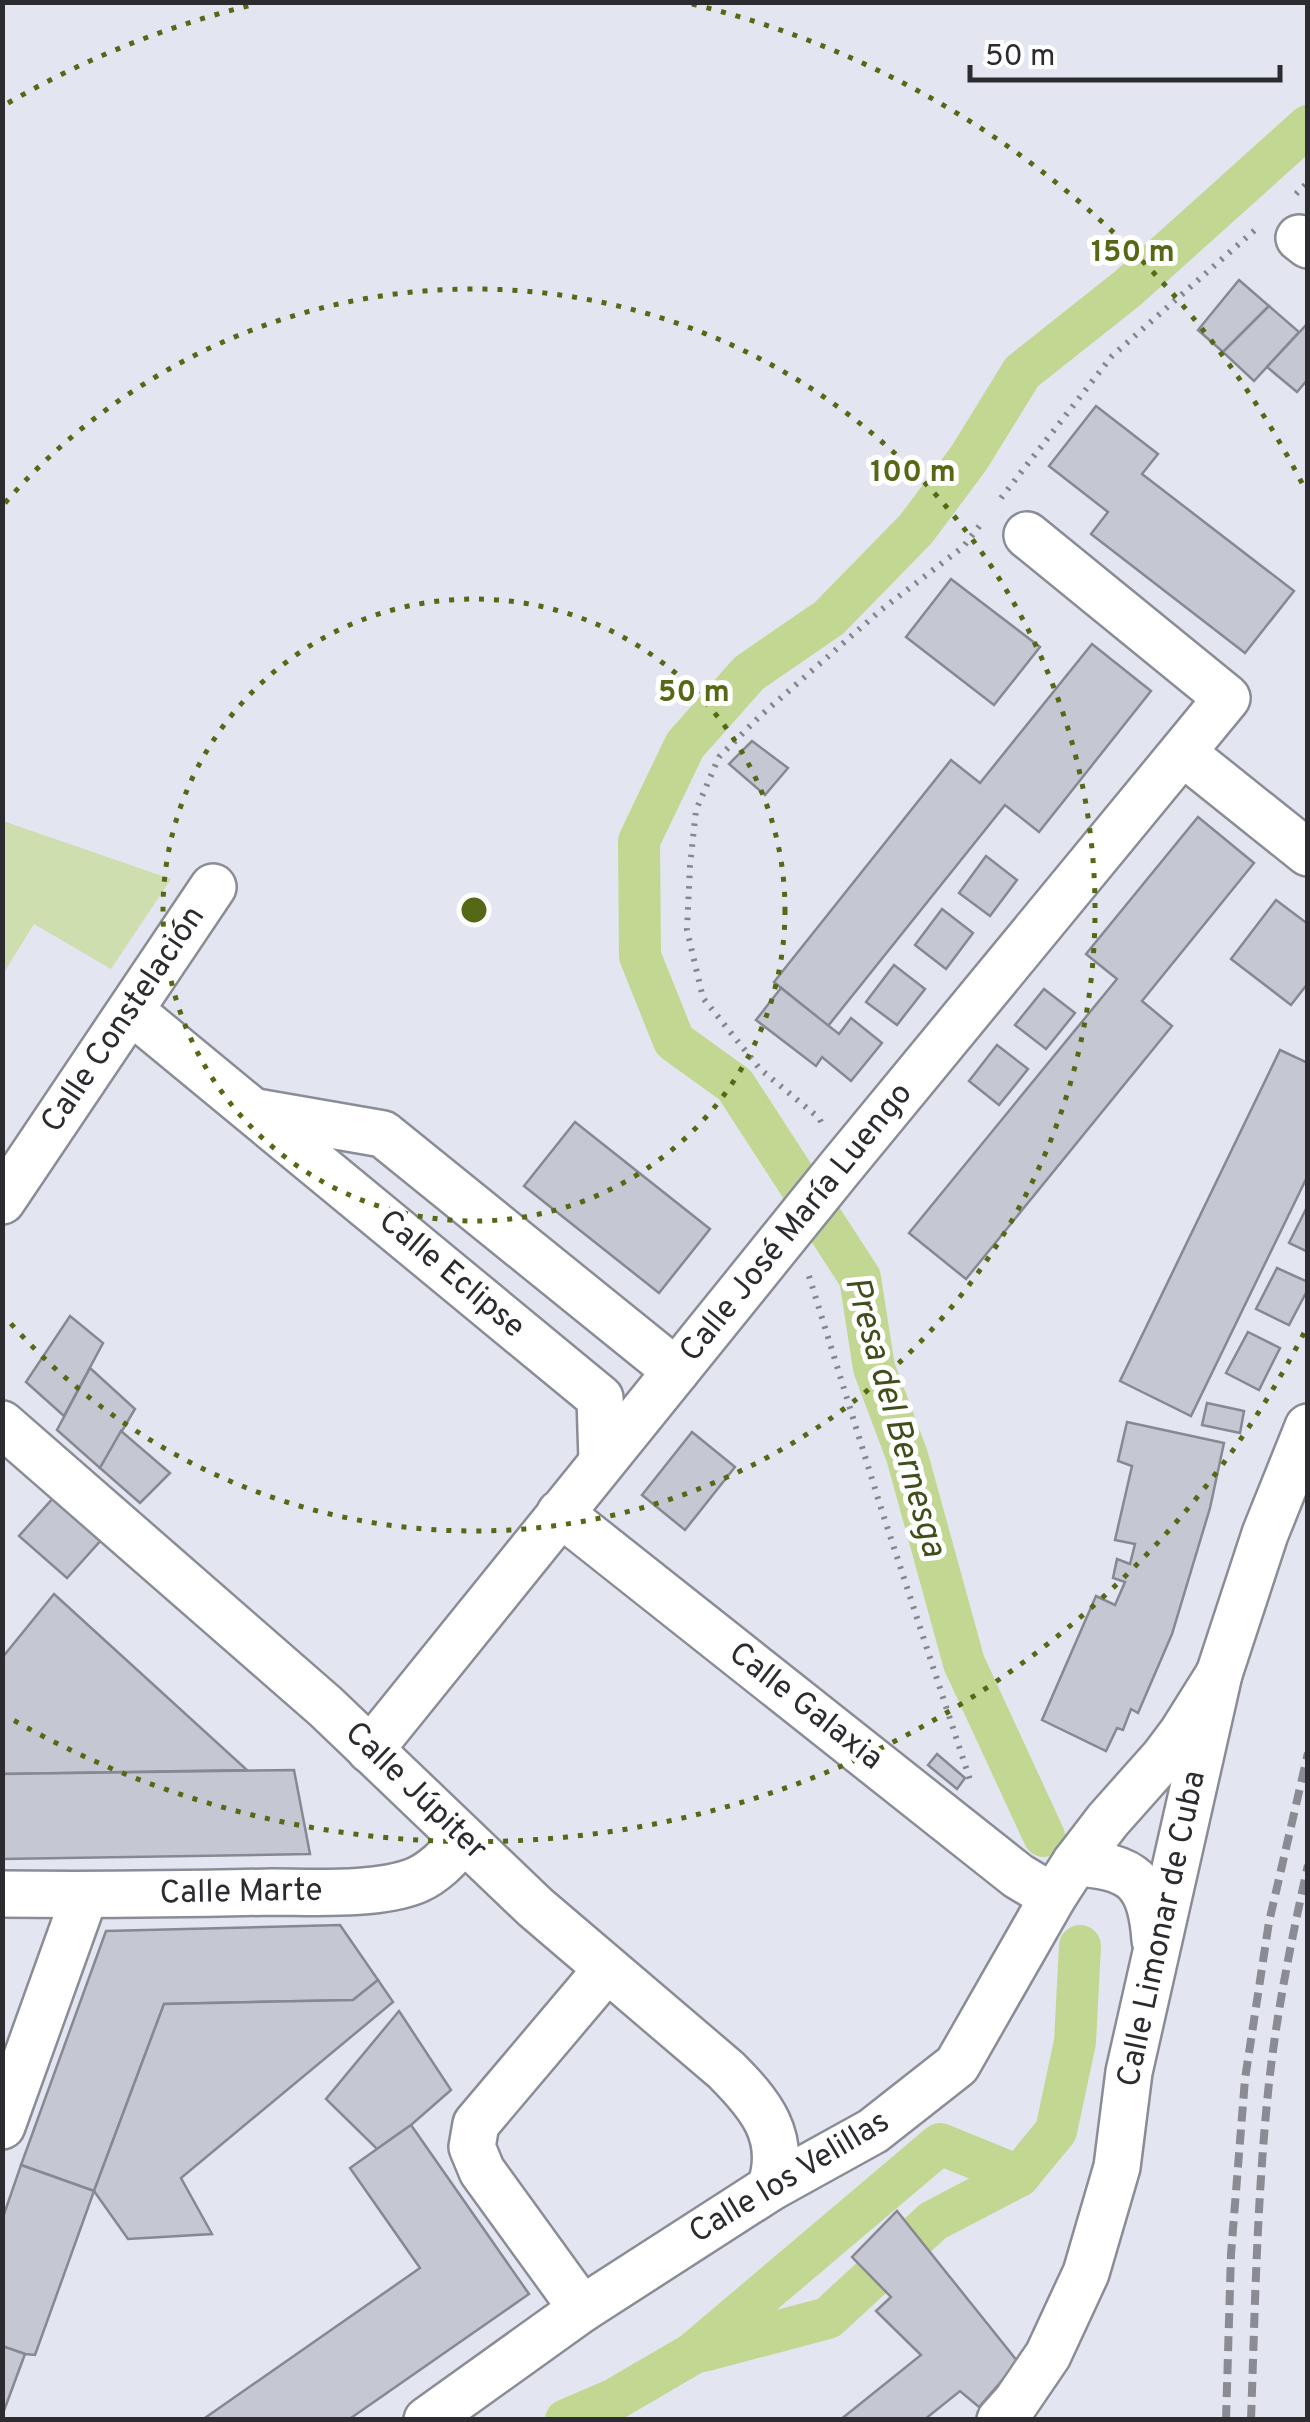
<svg xmlns="http://www.w3.org/2000/svg" width="1310" height="2422" font-family="Overpass,sans-serif">
<style>
.green{fill:#cedeae}
.lines{fill:none;stroke-linecap:round;stroke-linejoin:round}
.canal{stroke:#c2d892;stroke-width:42}
.building{fill:#c5c8d2;stroke:#878992;stroke-width:2.5}
.street-casing{stroke:#8a8d96;stroke-width:50}
.path{stroke:#86878e;stroke-width:6;stroke-dasharray:2.5 8;stroke-linecap:butt}
.street{stroke:#fff;stroke-width:45}
.rail{stroke:#8a8b93;stroke-width:8;stroke-dasharray:15 8;stroke-linecap:butt}
.ring{fill:none;stroke:#546815;stroke-width:5;stroke-dasharray:5 10}
.labels{text-anchor:middle;dominant-baseline:central;stroke-width:10;stroke-linejoin:round;paint-order:stroke}
.street-label{font-size:32px;fill:#2c2c30;stroke:#fff}
.water-label{font-size:35px;font-style:italic;fill:#404e1c;stroke:#fff}
.centre{fill:#546815;stroke:#fff;stroke-width:5}
.ring-label{font-size:30px;text-anchor:middle;font-weight:bold;fill:#546815;stroke:#fff;stroke-width:10;stroke-linejoin:round;paint-order:stroke}
</style>
<rect width="100%" height="100%" fill="#e3e5f0"/>
<polygon class="green" points="3,821 171,879 111,969 34,924 3,974"/>
<g class="lines">
<g class="canal">
<polyline points="1044,1836 964,1663 907,1456 874,1368 860,1278 735,1085 674,1041 640,956 639,841 685,745 749,673 829,618 916,529 969,458 1022,372 1128,288 1308,126"/>
<polyline points="703,2351 828,2318 933,2221 1019,2176"/>
<polyline points="566,2420 615,2399 692,2354 940,2144 1019,2176 1056,2131 1075,2042 1080,1946"/>
</g>
</g>
<g class="building">
<polygon points="1239,280 1269,306 1223,352 1198,330"/>
<polygon points="1269,306 1299,332 1254,381 1223,352"/>
<polygon points="1308,323 1308,379 1297,392 1267,367"/>
<polygon points="1096,406 1158,454 1142,474 1294,591 1245,653 1091,534 1108,512 1049,466"/>
<polygon points="951,579 1040,647 994,705 906,637"/>
<polygon points="1092,644 1151,691 1039,832 1005,805 828,1026 774,982 951,760 980,783"/>
<polygon points="752,741 788,768 765,795 729,764"/>
<polygon points="1198,817 1254,863 1142,1001 1172,1026 966,1279 909,1233 1117,979 1086,954"/>
<polygon points="986,856 1017,880 990,916 959,893"/>
<polygon points="1276,900 1308,924 1308,983 1291,1005 1231,959"/>
<polygon points="942,909 973,933 946,969 915,945"/>
<polygon points="894,965 925,989 897,1025 866,1002"/>
<polygon points="781,988 839,1034 851,1018 882,1043 851,1081 822,1057 816,1066 756,1020"/>
<polygon points="1044,989 1075,1013 1046,1049 1015,1025"/>
<polygon points="997,1045 1028,1069 999,1105 969,1081"/>
<polygon points="1280,1050 1308,1063 1308,1175 1191,1416 1120,1381"/>
<polygon points="575,1122 710,1229 659,1293 524,1186"/>
<polygon points="1308,1205 1308,1252 1289,1243"/>
<polygon points="1277,1268 1308,1282 1308,1289 1289,1325 1256,1309"/>
<polygon points="70,1316 103,1343 64,1416 26,1382"/>
<polygon points="1248,1332 1280,1348 1259,1390 1226,1373"/>
<polygon points="90,1368 135,1409 100,1468 57,1430"/>
<polygon points="1207,1403 1244,1411 1240,1433 1202,1425"/>
<polygon points="1127,1422 1224,1443 1210,1508 1172,1634 1138,1713 1131,1709 1123,1730 1117,1728 1106,1751 1042,1720 1096,1596 1115,1605 1125,1582 1113,1578 1117,1559 1130,1564 1135,1544 1115,1540 1132,1466 1118,1461"/>
<polygon points="121,1431 170,1473 140,1503 100,1468"/>
<polygon points="692,1432 735,1467 685,1530 642,1495"/>
<polygon points="54,1497 102,1539 67,1578 19,1536"/>
<polygon points="54,1594 247,1770 2,1774 2,1658"/>
<polygon points="937,1754 965,1778 957,1789 928,1765"/>
<polygon points="294,1770 310,1854 2,1859 2,1774"/>
<polygon points="340,1925 378,1980 353,2000 164,2004 94,2191 21,2165 106,1931"/>
<polygon points="378,1980 393,2002 181,2178 212,2234 128,2239 94,2191 164,2004 353,2000"/>
<polygon points="399,2011 451,2090 411,2125 377,2149 326,2099"/>
<polygon points="411,2125 529,2294 348,2420 202,2420 420,2268 350,2168"/>
<polygon points="21,2165 94,2191 35,2355 25,2354 2,2346 2,2220"/>
<polygon points="897,2211 1018,2362 979,2407 960,2391 924,2420 840,2420 921,2355 876,2311 891,2297 852,2257"/>
<polygon points="2,2346 25,2354 2,2416"/>
</g>
<g class="lines">
<g class="street-casing">
<g id="street">
<polyline points="1299,238 1308,245"/>
<polyline points="1183,753 1308,853"/>
<polyline points="131,1011 600,1398 602,1461"/>
<polyline points="256,1112 383,1134 676,1371"/>
<polyline points="2,1201 213,887"/>
<path d="M2,1424L326,1707L535,1907L726,2070C760,2104 788,2137 770,2188"/>
<polyline points="560,1513 1018,1876 1053,1897"/>
<polyline points="370,1750 840,1168 1227,698 1027,535"/>
<path d="M1075,1863C1133,1866 1151,1881 1155,1940"/>
<path d="M2,1894C92,1895 182,1894 272,1892C314,1892 379,1896 417,1880C437,1871 450,1855 464,1840"/>
<polyline points="2,2126 85,1895"/>
<polyline points="582,2309 482,2171 472,2147 476,2124 607,1969"/>
<polyline points="427,2420 582,2309 770,2188 873,2131 957,2065 1053,1897 1075,1863 1108,1820 1164,1757 1182,1733 1219,1674"/>
<polyline points="1000,2420 1016,2402 1048,2355 1086,2273 1117,2167 1129,2072 1219,1674 1265,1534 1308,1427"/>
</g>
</g>
<g class="path">
<polyline points="1296,194 1308,182"/>
<polyline points="1001,498 1112,356 1256,229"/>
<polyline points="821,1122 819,1118 760,1069 703,998 687,930 690,866 696,810 719,757 759,717 881,610 963,547 984,520"/>
<polyline points="809,1276 881,1508 971,1783"/>
</g>
<use href="#street" class="street"/>
<g class="rail">
<polyline points="1226,2420 1231,2254 1245,2079 1269,1922 1308,1753"/>
<path d="M1251,2420C1255,2307 1257,2195 1269,2083C1277,2010 1292,1937 1308,1865"/>
</g>
</g>
<g class="ring">
<circle cx="474" cy="910" r="311"/>
<path d="M5 503A621 621 0 1 1 5 1317"/>
<path d="M1304 1333A932 932 0 0 1 8 1717M8 103A932 932 0 0 1 256 4M692 4A932 932 0 0 1 1304 487"/>
</g>
<g class="labels">
<g class="street-label">
<text transform="translate(124 1020) rotate(-56)">Calle Constelación</text>
<text transform="translate(797 1223) rotate(-51)">Calle José María Luengo</text>
<text transform="translate(451 1275) rotate(40)">Calle Eclipse</text>
<text transform="translate(805 1707) rotate(38)">Calle Galaxia</text>
<text transform="translate(415 1792) rotate(44)">Calle Júpiter</text>
<text transform="translate(241 1893) rotate(-1)">Calle Marte</text>
<text transform="translate(1163 1929) rotate(-78)">Calle Limonar de Cuba</text>
<text transform="translate(790 2178) rotate(-31)">Calle los Velillas</text>
</g>
<g class="water-label">
<text transform="translate(894 1417) rotate(74)">Presa del Bernesga</text>
</g>
</g>
<circle cx="474" cy="910" r="15" class="centre"/>
<g class="ring-label">
<text x="1133" y="261">150 m</text>
<text x="913" y="481">100 m</text>
<text x="694" y="701">50 m</text>
</g>
<rect width="1310" height="2422" fill="none" stroke="#2c2c30" stroke-width="10"/>
<path d="M970 65v15h310v-15" fill="none" stroke="#2c2c30" stroke-width="5"/>
<text x="985" y="65" font-size="30" fill="#2c2c30" stroke="#ffffff" stroke-width="8" paint-order="stroke">50 m</text>
</svg>
